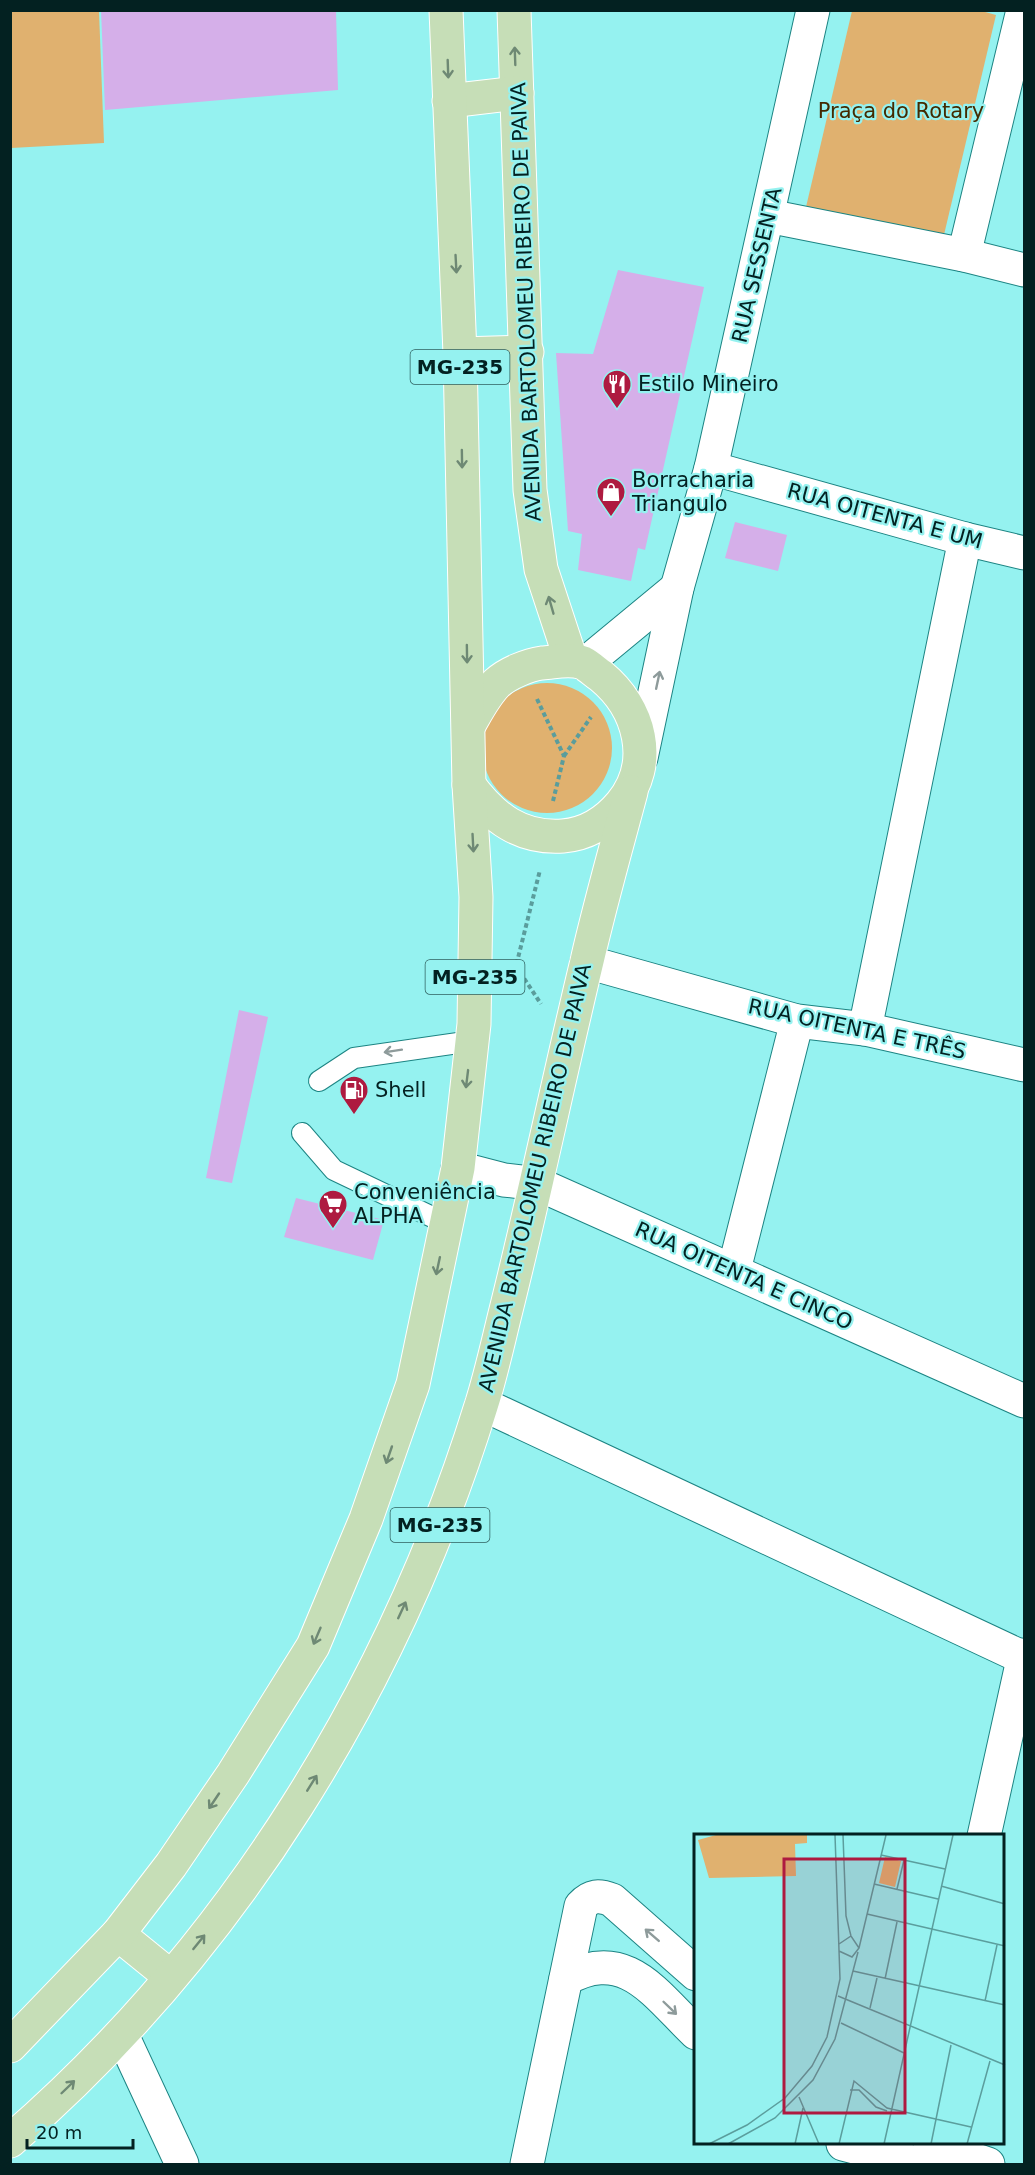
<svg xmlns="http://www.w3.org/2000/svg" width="1035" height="2175" font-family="'DejaVu Sans',sans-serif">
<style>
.green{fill:#e0b16f}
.building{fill:#d5afe9}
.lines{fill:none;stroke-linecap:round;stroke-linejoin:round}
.service-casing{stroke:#1c8483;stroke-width:22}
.minor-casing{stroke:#1c8483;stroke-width:35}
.tertiary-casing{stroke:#1c8483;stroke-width:35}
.primary-casing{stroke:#fff;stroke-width:35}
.path{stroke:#5a9d9c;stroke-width:4;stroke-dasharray:4.5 3;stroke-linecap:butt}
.service{stroke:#fff;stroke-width:20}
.minor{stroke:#fff;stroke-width:33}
.tertiary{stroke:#fff;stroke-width:33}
.primary{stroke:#c6deb7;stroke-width:33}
.oneway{stroke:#6e8974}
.oneway2{stroke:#8e9b9b}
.labels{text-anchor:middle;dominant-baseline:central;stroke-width:4.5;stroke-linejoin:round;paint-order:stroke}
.shield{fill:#95f2f0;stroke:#2f605f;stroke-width:1.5}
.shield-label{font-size:20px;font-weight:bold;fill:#032121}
.park-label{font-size:21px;fill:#442a00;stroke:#95f2f0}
.street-label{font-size:21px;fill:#032121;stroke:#95f2f0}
.poi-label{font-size:21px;fill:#032121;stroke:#95f2f0;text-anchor:start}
.inset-road{fill:none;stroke:#5b9e9d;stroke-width:1.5}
.view{fill:#ae1a40;fill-opacity:0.15;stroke:#ae1a40;stroke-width:3}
.inset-edge{fill:none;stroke:#032121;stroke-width:3}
</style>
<rect width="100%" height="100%" fill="#95f2f0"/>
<g class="green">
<polygon points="11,10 99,11 104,143 11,148"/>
<polygon points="978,10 996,15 943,239 806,207 852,11"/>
<circle cx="547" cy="748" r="65"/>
</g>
<g class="building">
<polygon points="101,10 336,10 338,90 105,110"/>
<polygon points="618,270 704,287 645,550 638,548 631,581 578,570 582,534 568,531 556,353 593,354"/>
<polygon points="735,522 787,535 778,571 725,558"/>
<polygon points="239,1010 268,1017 232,1183 206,1178"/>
<polygon points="296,1198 384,1220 373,1260 284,1237"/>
</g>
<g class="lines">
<g class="service-casing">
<g id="service">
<polyline points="319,1081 354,1058 472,1041"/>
<polyline points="302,1133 334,1170 447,1224"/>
</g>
</g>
<g class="minor-casing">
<g id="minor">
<polyline points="768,216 964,255 1024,270"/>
<polyline points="964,255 1023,10"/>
<polyline points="711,468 965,539 1024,553"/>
<polyline points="587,962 797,1021 865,1029 1024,1065"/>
<polyline points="865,1029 965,539"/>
<polyline points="458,1168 504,1180 538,1184 1024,1401"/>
<polyline points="734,1270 797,1021"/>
<polyline points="482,1404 1024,1658"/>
<polyline points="984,1836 1024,1655"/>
<path d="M566,1979C626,1945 656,1995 696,2033"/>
<polyline points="122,2035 182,2164"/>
<polyline points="843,2144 912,2162 948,2164"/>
<polyline points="930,2144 988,2164"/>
<path d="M527,2164L581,1906C591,1895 599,1895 612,1900L696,1974"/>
</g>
</g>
<g class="tertiary-casing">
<g id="tertiary">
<polyline points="585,664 677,588"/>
<polyline points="641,758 677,588 711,468 813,10"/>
</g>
</g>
<g class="primary-casing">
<g id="primary">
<polyline points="514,10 530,490 541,569 571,660"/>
<polyline points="449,101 517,93"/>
<polyline points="460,354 527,352"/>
<path d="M469,725C477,711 485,695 497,683C508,673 528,665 542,663C556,662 570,658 583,663C589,666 595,672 601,676C640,708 655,763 621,804C606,822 587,834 563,836C521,839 493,818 469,785"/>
<polyline points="118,1934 171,1977"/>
<polyline points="10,2046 118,1934 171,1865 233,1774 313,1646 366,1519 413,1384 458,1168 474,1024 476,897 469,785 460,354 446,10"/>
<path d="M10,2141C233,1948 394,1687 481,1406C491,1375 498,1342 506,1310C535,1194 559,1077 587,961C600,904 616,848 631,792"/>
</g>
</g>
<g class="path">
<polyline points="537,699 564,756 553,801"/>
<polyline points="564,756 591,717"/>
<polyline points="516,966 541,1004"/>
<polyline points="511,978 516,966 540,870"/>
</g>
<use href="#service" class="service"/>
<use href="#minor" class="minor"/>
<use href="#tertiary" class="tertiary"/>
<use href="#primary" class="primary"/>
</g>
<defs><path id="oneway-shaft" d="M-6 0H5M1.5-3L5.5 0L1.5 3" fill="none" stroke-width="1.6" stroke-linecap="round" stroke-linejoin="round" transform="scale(1.5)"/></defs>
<g class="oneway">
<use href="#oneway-shaft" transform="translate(515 56) rotate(-92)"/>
<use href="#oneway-shaft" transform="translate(448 69) rotate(88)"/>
<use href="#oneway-shaft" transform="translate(456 264) rotate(87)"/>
<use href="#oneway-shaft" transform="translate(462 459) rotate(89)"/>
<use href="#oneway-shaft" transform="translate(551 605) rotate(-106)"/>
<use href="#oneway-shaft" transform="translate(467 654) rotate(89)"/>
<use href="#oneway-shaft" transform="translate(473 843) rotate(87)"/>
<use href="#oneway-shaft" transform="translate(467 1079) rotate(97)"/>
<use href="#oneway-shaft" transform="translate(438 1266) rotate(102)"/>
<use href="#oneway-shaft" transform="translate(389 1455) rotate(109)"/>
<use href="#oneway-shaft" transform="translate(402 1610) rotate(-65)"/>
<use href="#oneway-shaft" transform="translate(317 1636) rotate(113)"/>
<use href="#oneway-shaft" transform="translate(312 1783) rotate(-58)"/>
<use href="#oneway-shaft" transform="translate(214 1801) rotate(124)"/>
<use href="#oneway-shaft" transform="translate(199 1942) rotate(-51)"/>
<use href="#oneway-shaft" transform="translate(68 2087) rotate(-44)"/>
</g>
<g class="oneway2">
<use href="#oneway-shaft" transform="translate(658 680) rotate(-78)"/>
<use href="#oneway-shaft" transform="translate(393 1051) rotate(171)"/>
<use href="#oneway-shaft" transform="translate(652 1935) rotate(-139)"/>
<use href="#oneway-shaft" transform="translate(670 2008) rotate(44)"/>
</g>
<defs>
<g id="restaurant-pin" transform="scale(1.5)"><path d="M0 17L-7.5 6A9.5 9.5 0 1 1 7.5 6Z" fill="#ae1a40" stroke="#95f2f0"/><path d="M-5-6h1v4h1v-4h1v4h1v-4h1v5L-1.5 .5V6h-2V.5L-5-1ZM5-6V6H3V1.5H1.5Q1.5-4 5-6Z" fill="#fff"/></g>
<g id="shop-pin" transform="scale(1.5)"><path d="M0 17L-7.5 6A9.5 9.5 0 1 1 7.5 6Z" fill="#ae1a40" stroke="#95f2f0"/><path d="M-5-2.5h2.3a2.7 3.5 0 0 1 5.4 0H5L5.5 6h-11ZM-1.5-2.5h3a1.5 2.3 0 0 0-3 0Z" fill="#fff"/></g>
<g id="fuel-pin" transform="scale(1.5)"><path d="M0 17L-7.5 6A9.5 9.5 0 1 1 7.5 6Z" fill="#ae1a40" stroke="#95f2f0"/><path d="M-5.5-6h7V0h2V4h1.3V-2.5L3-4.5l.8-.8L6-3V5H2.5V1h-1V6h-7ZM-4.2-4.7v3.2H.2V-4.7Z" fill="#fff"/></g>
<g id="supermarket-pin" transform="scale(1.5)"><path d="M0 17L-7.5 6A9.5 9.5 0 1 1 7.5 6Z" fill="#ae1a40" stroke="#95f2f0"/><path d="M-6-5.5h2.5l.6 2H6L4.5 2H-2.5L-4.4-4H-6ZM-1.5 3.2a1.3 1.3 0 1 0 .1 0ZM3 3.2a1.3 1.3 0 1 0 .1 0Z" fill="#fff"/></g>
</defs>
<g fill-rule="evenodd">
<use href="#restaurant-pin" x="617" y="384"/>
<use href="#shop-pin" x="611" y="492"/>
<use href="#fuel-pin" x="354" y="1090"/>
<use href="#supermarket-pin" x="333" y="1204"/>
</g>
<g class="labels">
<g class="shield">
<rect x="410.5" y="350" width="99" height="34" rx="4.5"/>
<rect x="425.5" y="960" width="99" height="34" rx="4.5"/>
<rect x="390.5" y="1508" width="99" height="34" rx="4.5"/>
</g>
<g class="shield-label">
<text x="460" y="367">MG-235</text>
<text x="475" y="977">MG-235</text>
<text x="440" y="1525">MG-235</text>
</g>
<g class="park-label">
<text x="901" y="111">Praça do Rotary</text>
</g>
<g class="street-label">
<text transform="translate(757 265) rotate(-77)">RUA SESSENTA</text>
<text transform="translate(526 302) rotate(-92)">AVENIDA BARTOLOMEU RIBEIRO DE PAIVA</text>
<text transform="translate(885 516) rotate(15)">RUA OITENTA E UM</text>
<text transform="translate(857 1029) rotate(12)">RUA OITENTA E TRÊS</text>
<text transform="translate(535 1178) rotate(-77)">AVENIDA BARTOLOMEU RIBEIRO DE PAIVA</text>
<text transform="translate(744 1276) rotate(24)">RUA OITENTA E CINCO</text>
</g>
<g class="poi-label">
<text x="638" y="384">Estilo Mineiro</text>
<text x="632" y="480">Borracharia<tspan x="632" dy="24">Triangulo</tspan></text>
<text x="375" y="1090">Shell</text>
<text x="354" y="1192">Conveniência<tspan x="354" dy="24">ALPHA</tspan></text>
</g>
</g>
<g transform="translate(694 1834)">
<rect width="310" height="310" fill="#95f2f0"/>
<path d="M22,1H113V9L101,10L102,42L15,44L4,6ZM191,23L207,27L201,53L185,49Z" fill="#e0b16f"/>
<path class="inset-road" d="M149,1L152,82L157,102M187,21L251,35M180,50L244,65M247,52L311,70M203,55L210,26M173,80L311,112M145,110L157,102L165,114L158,123L145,117M165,114L192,1M159,137L311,171M191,145L203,88M144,162L311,231M291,167L303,111M176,174L183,144M147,189L210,219M156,256H165L182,273L193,277M105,263L125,310M15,310L53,291L91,264L118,232L133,203L146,145L141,1M34,310L81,284L119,246L141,205L164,118M101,310L109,274M145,310L160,247L193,274L277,293M190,310L259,1M237,310L257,211M273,310L296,227"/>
<path class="view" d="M90,25H211V279H90Z"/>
<rect width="310" height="310" class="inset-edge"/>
</g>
<rect width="1035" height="2175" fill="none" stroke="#032121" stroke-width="24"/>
<path d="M27 2139v9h106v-9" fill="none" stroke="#032121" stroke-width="3"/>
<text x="36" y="2139" font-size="18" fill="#032121" stroke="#95f2f0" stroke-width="4.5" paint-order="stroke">20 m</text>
</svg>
